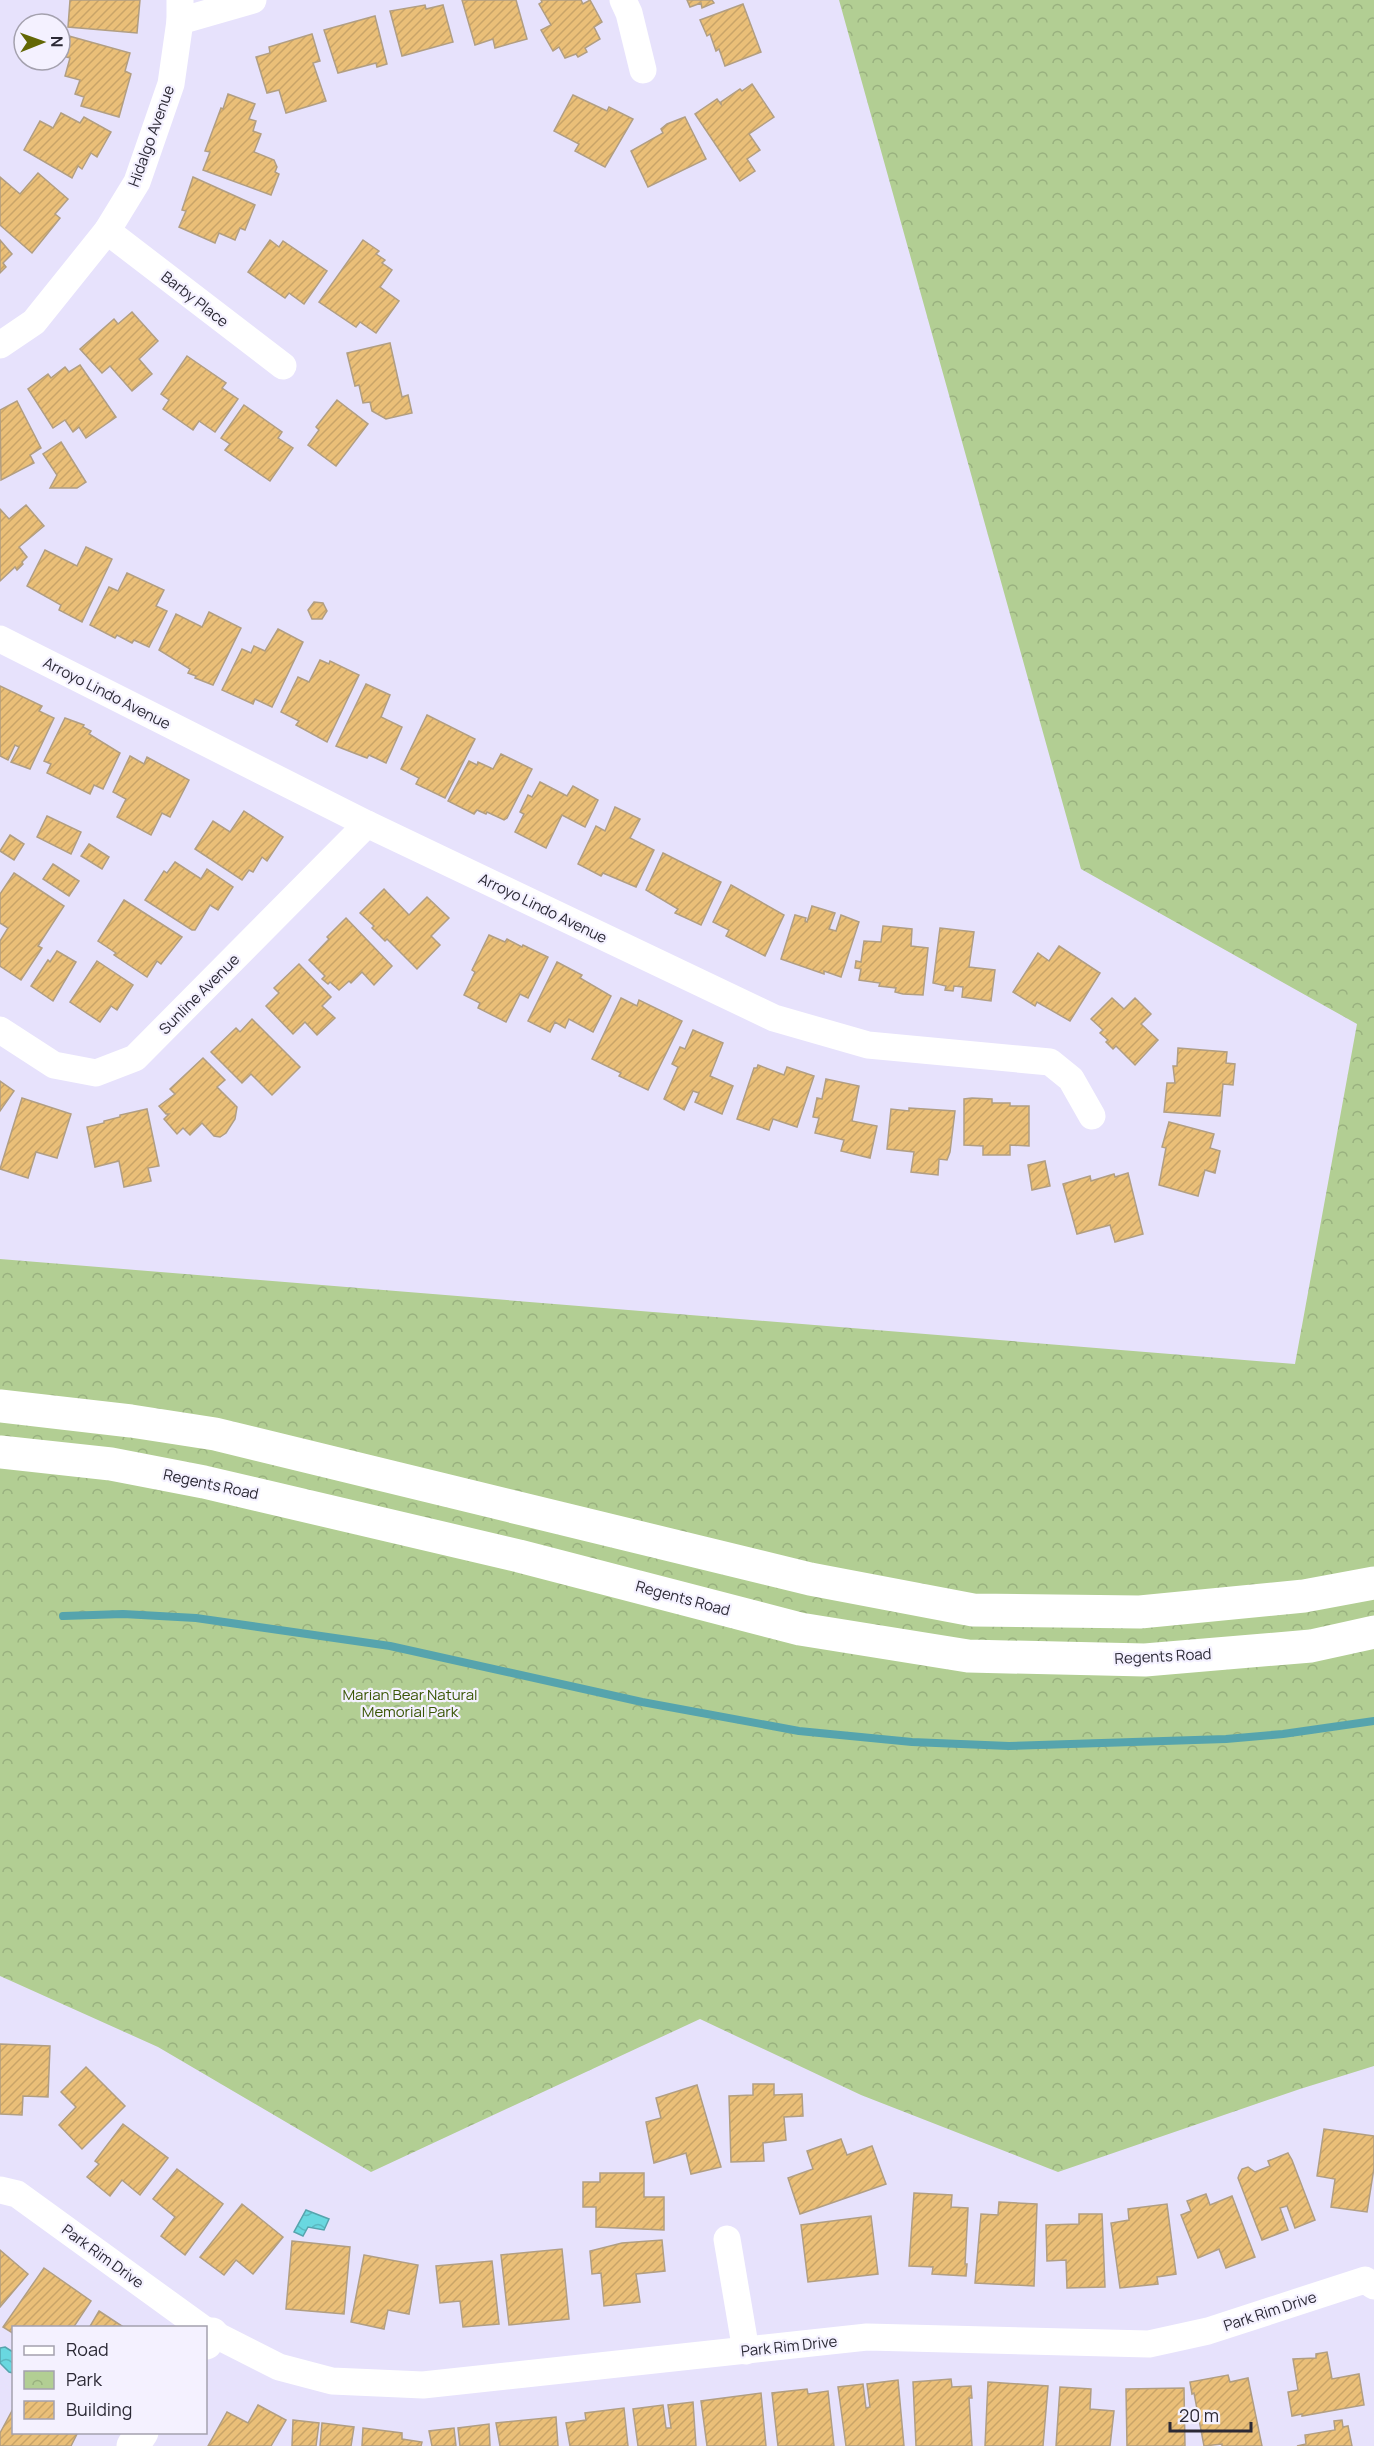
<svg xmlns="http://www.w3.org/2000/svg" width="1374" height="2446" font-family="Manrope,sans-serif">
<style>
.park{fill:url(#park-crowns)}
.water{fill:url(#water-waves);stroke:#56a4ad;stroke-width:1.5}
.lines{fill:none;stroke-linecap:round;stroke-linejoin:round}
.stream{stroke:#56a4ad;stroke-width:8}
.building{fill:url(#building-hatch);stroke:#b19e82;stroke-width:1.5}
.minor{stroke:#fff;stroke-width:27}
.tertiary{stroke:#fff;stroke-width:33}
.secondary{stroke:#fff;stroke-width:33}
.labels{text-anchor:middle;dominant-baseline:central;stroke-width:4.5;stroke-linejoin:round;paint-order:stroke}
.street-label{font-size:15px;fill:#2b2935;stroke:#f4f1ff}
.park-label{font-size:15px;fill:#395505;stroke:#f4f1ff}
</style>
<defs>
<pattern id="park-crowns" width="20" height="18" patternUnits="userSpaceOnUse" patternTransform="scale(1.5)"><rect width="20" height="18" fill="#b2ce93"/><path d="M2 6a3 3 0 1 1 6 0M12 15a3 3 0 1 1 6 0" fill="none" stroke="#99b17f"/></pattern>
<pattern id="water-waves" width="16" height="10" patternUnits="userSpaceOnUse" patternTransform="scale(1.5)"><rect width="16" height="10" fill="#69d8e0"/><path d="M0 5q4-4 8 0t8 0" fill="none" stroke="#5bb9c1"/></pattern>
<pattern id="building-hatch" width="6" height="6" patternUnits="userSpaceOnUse" patternTransform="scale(1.5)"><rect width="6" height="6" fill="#eabf78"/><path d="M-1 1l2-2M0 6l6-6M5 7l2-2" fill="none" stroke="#c9a468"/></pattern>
</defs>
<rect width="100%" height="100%" fill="#e7e2fc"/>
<polygon class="park" points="839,0 1374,0 1374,2066 1300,2089 1058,2172 861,2095 700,2019 371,2172 158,2047 0,1976 0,1259 1295,1364 1357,1024 1081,869"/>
<g class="water">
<polygon points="306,2210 329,2219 324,2230 308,2227 303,2236 294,2232"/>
<polygon points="5,2347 13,2352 13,2373 9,2372 0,2363 0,2348"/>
</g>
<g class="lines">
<polyline class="stream" points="63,1616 123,1614 196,1618 390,1646 642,1702 799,1731 912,1742 1009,1746 1226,1739 1283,1734 1374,1721"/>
</g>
<g class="building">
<polygon points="70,0 140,0 137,33 68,27"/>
<polygon points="462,0 516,0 527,39 495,48 493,39 475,45"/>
<polygon points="541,0 581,0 583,4 590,0 602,22 594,27 600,39 585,48 587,52 578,57 576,54 565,58 559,47 553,51 541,30 551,25 539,4 542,2"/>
<polygon points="687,0 712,0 714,3 702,8 701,3 690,7"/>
<polygon points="743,4 761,52 725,66 719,49 716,51 710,34 707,36 700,20"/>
<polygon points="425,5 426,9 443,5 453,42 402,56 390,11"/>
<polygon points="375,16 387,64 377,67 376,63 338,73 324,30"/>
<polygon points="312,34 320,61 313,63 326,101 286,113 279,90 267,93 256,57 270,53 269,47"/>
<polygon points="69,36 130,53 125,71 131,74 119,117 81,106 84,97 75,94 80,80 65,76 70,58 63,56"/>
<polygon points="752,84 774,117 749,134 760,150 747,159 755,171 740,181 695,114 717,99 721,104 721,102 740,89 742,91"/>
<polygon points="228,94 255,104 249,119 256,121 253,131 261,134 254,152 274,160 277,167 275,172 279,174 271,195 203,170 210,152 205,151 221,108 223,109"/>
<polygon points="573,95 607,111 609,107 633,119 605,167 575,151 579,144 554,131"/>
<polygon points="61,113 80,123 84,117 111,132 97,157 91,153 82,169 78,166 72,178 24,150 40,121 53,128"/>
<polygon points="685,117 706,159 648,187 631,151 663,133 661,129 667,124"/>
<polygon points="38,173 68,199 55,214 60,218 32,253 0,225 0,177 20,194"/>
<polygon points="193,177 255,205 245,230 240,228 235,240 219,233 215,243 179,227 186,211 182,210"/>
<polygon points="0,240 12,254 3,263 6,267 0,273"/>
<polygon points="270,240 279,247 283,241 327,271 304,304 289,293 285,298 248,272"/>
<polygon points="363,240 379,251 376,254 385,260 382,263 392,270 380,287 399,301 376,333 360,322 356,327 319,302"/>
<polygon points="132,312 158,341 139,359 152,374 132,391 110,366 102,373 80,349 114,319 118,324"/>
<polygon points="390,343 402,397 408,395 412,413 386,419 372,411 370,402 363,403 359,385 355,386 347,353"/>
<polygon points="187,356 226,383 222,388 238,399 215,432 199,421 193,430 163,409 169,400 161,394"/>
<polygon points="80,365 116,417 86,438 79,427 73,432 65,420 53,428 28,389 48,374 51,378 65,367 69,372"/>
<polygon points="337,400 368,424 336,466 308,445 319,430 316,427"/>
<polygon points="17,401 41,448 30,455 34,463 1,480 0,410"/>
<polygon points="244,405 282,432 278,438 293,448 270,481 225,450 230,444 221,438"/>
<polygon points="61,442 86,482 77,488 50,488 57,475 43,454"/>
<polygon points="26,505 44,526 19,547 27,557 22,562 23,564 17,570 15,567 0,581 0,509 9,519"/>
<polygon points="86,547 112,559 82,622 59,610 61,605 27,586 45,550 77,566"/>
<polygon points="127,573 164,590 156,606 167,611 149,647 134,640 132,643 117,635 115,638 90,625 109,587 118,591"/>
<polygon points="314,602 323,603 327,611 322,619 312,619 308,610"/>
<polygon points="209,612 241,628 213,685 195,678 196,676 188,673 190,669 159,650 176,614 202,627"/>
<polygon points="278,629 303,642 272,707 255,699 253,704 222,690 242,649 251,653 254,646 265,651"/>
<polygon points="320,660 329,664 330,661 359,675 327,742 296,725 299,721 281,712 298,677 309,682"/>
<polygon points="366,684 390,695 381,717 402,727 386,763 369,755 367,758 336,746"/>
<polygon points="0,686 42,706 39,711 54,718 30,769 11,762 19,747 15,745 8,760 0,756"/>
<polygon points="427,715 475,739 445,798 416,784 419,778 401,769"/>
<polygon points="65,718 84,725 83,727 91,731 89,734 120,753 103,789 94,785 90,794 47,773 51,764 44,761"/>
<polygon points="501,754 532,769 507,818 504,820 487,812 486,814 477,810 474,814 448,801 469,761 477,765 478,762 493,769"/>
<polygon points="130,756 144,764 147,757 189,780 170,817 162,813 151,835 117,817 126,799 113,792"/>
<polygon points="540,782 567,796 573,786 598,800 585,827 562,815 546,848 515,832 524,814 520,812 528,795 532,797"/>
<polygon points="615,807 640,819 630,838 654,850 636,887 603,873 601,876 578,864 596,826 605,831"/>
<polygon points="244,811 283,837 267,861 262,857 253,872 249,870 242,880 195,849 213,821 230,832"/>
<polygon points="47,816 81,832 71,854 37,837"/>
<polygon points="10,835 24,844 14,860 0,851"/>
<polygon points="89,844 109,857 102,869 81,856"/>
<polygon points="663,853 721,882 701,925 675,913 678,909 646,890"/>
<polygon points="175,862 201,879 207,869 233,887 218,910 210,905 195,930 192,930 145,900 164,871 167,873"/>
<polygon points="53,864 79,881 69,896 43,879"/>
<polygon points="14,873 64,906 38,946 42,948 21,980 0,966 0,941 8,928 0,923 0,894"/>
<polygon points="731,885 784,915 765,956 726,936 729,930 713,922"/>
<polygon points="384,889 409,915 427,897 449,918 431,936 440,945 417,969 387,939 385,941 372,928 374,926 360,913"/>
<polygon points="124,900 182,937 161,964 157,961 147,977 114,955 116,953 98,941"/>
<polygon points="812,906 835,913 829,929 836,931 841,915 859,922 841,977 824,971 824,974 781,959 795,915 806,918 805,921 807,922"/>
<polygon points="346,918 392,966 374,985 362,972 351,983 349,981 339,990 330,982 328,984 322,979 325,976 309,960 329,939 327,937"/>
<polygon points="883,926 912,929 911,946 928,948 923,995 903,994 895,992 896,988 879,986 880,983 859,980 861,969 855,968 856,961 861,962 864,941 881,942"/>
<polygon points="940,928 974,932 969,967 995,970 991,1001 962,997 963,987 954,986 953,991 945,990 946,986 933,983"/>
<polygon points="489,935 505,942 507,939 522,947 523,945 548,957 528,998 520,994 506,1022 478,1008 480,1003 464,995 475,972 472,970"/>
<polygon points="1059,946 1100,973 1070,1021 1037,1002 1035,1006 1013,992 1038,953 1049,961"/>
<polygon points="57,951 76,962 53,1001 31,986 48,960 50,962"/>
<polygon points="97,961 133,985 117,1010 111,1006 100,1022 70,1002"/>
<polygon points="557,962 582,975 580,978 611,996 593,1032 569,1019 565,1028 555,1022 550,1032 528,1021"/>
<polygon points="299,964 331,997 322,1006 335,1018 317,1035 305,1022 293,1034 266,1006 279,993 274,988"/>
<polygon points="621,998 637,1006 639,1000 682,1021 648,1090 619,1076 621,1073 592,1059"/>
<polygon points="1112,998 1124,1009 1135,998 1151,1014 1141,1024 1158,1040 1135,1065 1116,1046 1113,1049 1106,1042 1108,1040 1100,1033 1103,1030 1091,1019"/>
<polygon points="252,1019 300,1067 272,1095 251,1074 242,1083 211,1052 236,1028 240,1032"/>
<polygon points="693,1030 723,1043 710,1076 733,1086 722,1114 695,1102 699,1093 693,1091 684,1110 664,1099 678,1067 672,1064 680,1047 685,1049"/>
<polygon points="1178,1048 1227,1052 1226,1063 1235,1064 1233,1085 1223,1084 1220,1116 1164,1112 1167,1083 1175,1083 1173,1066 1177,1066"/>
<polygon points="203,1058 225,1080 217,1087 237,1107 235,1119 226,1133 220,1137 214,1136 202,1123 190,1135 183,1128 177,1134 164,1119 169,1114 166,1114 159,1106 175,1094 170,1089"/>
<polygon points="758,1065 784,1075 787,1067 814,1076 797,1127 773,1119 769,1130 737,1119 754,1068 757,1068"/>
<polygon points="826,1079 859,1086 852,1121 877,1126 870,1158 841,1151 844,1140 815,1133 819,1118 813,1117 817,1098 822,1099"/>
<polygon points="0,1081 14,1091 0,1111"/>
<polygon points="22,1098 71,1114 57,1158 36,1152 28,1178 0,1169"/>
<polygon points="972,1098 992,1099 992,1103 1010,1103 1010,1106 1029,1106 1029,1146 1010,1145 1010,1155 983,1155 983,1146 964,1145 964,1099"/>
<polygon points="909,1108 955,1111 950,1152 947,1160 939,1159 938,1175 911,1172 914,1152 887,1149 891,1109 909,1111"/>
<polygon points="147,1109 159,1166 148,1168 151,1181 124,1187 119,1161 95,1167 87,1127 104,1123 104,1121 120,1117 120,1115"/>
<polygon points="1169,1122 1214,1134 1210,1148 1220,1151 1215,1173 1205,1170 1198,1196 1159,1185 1166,1148 1162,1147"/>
<polygon points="1045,1161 1050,1186 1032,1190 1028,1165"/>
<polygon points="1128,1173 1143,1234 1115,1242 1110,1225 1077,1234 1063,1184 1090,1176 1091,1181 1114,1174 1115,1177"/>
<polygon points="0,2044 50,2046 48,2097 23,2096 22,2115 0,2114"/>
<polygon points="86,2067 125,2106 82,2149 59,2125 76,2107 61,2092"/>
<polygon points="753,2084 774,2084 774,2095 802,2094 803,2116 784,2117 786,2140 763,2143 764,2161 731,2162 729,2096 753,2095"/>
<polygon points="697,2085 721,2167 691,2174 686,2153 654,2163 646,2122 661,2118 656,2098"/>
<polygon points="123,2124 168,2158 140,2195 122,2180 110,2196 87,2177 99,2164 95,2161"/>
<polygon points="1324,2129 1374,2136 1374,2168 1367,2212 1331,2207 1335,2179 1317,2176"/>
<polygon points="841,2139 847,2155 872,2146 886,2184 800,2214 788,2178 813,2169 807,2151"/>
<polygon points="1288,2153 1292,2160 1315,2220 1295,2228 1287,2206 1280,2208 1288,2230 1262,2240 1238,2178 1239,2175 1242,2169 1248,2167 1255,2172 1270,2166 1268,2161"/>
<polygon points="177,2169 223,2204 185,2255 161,2236 175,2217 153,2199"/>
<polygon points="600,2173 644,2173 644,2197 664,2197 664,2230 596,2227 596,2207 583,2207 583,2182 600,2182"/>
<polygon points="914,2193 952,2195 951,2207 968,2208 965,2264 967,2264 966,2276 932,2274 933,2267 909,2266"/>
<polygon points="1206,2194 1210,2205 1232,2196 1255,2257 1226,2268 1219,2249 1198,2258 1181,2215 1191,2211 1187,2201"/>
<polygon points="999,2202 1037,2204 1034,2286 975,2283 981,2214 998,2215"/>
<polygon points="242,2204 283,2237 253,2274 236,2260 224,2275 200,2257"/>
<polygon points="1167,2204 1176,2274 1157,2277 1158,2284 1120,2288 1111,2223 1129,2220 1128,2209"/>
<polygon points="1079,2214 1102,2214 1105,2287 1067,2288 1066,2260 1047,2261 1046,2225 1079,2224"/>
<polygon points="871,2216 878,2274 808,2282 801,2225"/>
<polygon points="662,2240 665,2271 636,2274 640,2302 604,2306 601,2273 592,2274 590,2251 622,2243"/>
<polygon points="292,2241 350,2247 344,2314 286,2309"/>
<polygon points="562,2249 569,2319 509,2325 501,2255"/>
<polygon points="0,2250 28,2274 0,2307"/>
<polygon points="364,2255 418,2265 409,2314 388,2310 384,2329 351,2322"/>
<polygon points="492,2261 499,2324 463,2327 460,2301 440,2303 436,2266"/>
<polygon points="44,2268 91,2301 73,2328 14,2328 14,2334 3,2327"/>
<polygon points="99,2311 125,2328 89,2328"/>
<polygon points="1327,2352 1332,2379 1359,2374 1364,2405 1302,2416 1302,2414 1292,2416 1288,2392 1298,2390 1293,2359 1316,2358 1316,2354"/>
<polygon points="1228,2375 1230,2382 1248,2378 1262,2446 1222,2446 1222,2444 1204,2446 1194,2393 1192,2394 1190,2382"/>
<polygon points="951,2379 952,2387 971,2386 972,2398 969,2398 972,2446 916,2446 913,2382"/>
<polygon points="898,2380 904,2446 846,2446 838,2387 863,2384 866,2408 870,2407 867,2384"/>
<polygon points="988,2382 1048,2386 1043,2446 985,2446"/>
<polygon points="1060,2387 1091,2389 1090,2409 1114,2411 1110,2446 1056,2446"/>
<polygon points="1184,2388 1185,2446 1127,2446 1126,2389"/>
<polygon points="807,2389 808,2394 828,2391 834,2446 778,2446 772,2393"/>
<polygon points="761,2393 766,2446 707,2446 701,2401"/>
<polygon points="693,2402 696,2446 638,2446 633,2409 663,2405 666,2428 671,2428 668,2405"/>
<polygon points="258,2405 286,2420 271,2446 208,2446 227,2412 248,2423"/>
<polygon points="14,2407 14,2432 78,2432 71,2446 0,2446 0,2433"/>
<polygon points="624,2408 628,2446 570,2446 566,2423 586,2420 585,2413"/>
<polygon points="556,2417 558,2446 500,2446 496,2423"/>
<polygon points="293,2420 319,2423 316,2446 292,2446"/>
<polygon points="1342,2420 1343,2427 1348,2426 1352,2446 1297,2446 1306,2444 1305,2435 1335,2430 1334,2421"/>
<polygon points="322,2423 354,2427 351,2446 320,2446"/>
<polygon points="489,2424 490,2446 460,2446 458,2428"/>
<polygon points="363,2428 402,2433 402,2439 422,2442 421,2446 362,2446"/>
<polygon points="454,2428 456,2446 432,2446 429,2431"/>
</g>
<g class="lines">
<g class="minor">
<polyline points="623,0 629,13 643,70"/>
<polyline points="180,21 253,0"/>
<polyline points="107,231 283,366"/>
<polyline points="0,345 34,322 107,231 137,182 171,84 180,21 180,0"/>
<polyline points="0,639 367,824 774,1018 868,1045 1050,1062 1071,1079 1092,1116"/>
<polyline points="0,1030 54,1065 96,1073 135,1058 367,824"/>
<polyline points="0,2190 17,2194 202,2328"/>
<polyline points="727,2239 746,2351"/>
<polyline points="206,2330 279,2367 332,2381 423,2385 867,2337 1149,2344 1208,2331 1365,2280 1374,2286"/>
</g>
<g class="tertiary">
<polyline points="206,2343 212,2334"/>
<polyline points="133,2446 142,2432"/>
</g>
<g class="secondary">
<polyline points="0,1406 131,1421 215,1434 810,1579 973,1610 1140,1612 1304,1596 1374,1583"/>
<polyline points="0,1452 111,1464 204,1482 519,1556 800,1629 968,1656 1145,1660 1311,1646 1374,1632"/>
</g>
</g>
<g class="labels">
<g class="street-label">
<text transform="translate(151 136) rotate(-70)">Hidalgo Avenue</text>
<text transform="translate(195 299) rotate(38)">Barby Place</text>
<text transform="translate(107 693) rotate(27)">Arroyo Lindo Avenue</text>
<text transform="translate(543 908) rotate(26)">Arroyo Lindo Avenue</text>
<text transform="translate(199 994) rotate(-45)">Sunline Avenue</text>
<text transform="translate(211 1484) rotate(12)">Regents Road</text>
<text transform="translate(683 1598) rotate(15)">Regents Road</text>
<text transform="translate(1163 1656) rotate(-3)">Regents Road</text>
<text transform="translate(103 2256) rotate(36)">Park Rim Drive</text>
<text transform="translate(1270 2311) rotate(-18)">Park Rim Drive</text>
<text transform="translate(789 2346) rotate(-6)">Park Rim Drive</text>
</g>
<g class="park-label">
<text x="410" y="1694">Marian Bear Natural<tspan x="410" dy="17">Memorial Park</tspan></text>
</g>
</g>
<rect x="12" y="2326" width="195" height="108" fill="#f4f1ff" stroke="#a4a1ae" stroke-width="1.5"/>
<rect x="24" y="2346" width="30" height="9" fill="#ffffff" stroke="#a4a1ae" stroke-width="1.5"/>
<text x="66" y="2356" font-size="18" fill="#2b2935">Road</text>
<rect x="24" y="2371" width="30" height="18" fill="url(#park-crowns)" stroke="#a4a1ae" stroke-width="1.5"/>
<text x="66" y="2386" font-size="18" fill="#2b2935">Park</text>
<rect x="24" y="2401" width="30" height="18" fill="url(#building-hatch)" stroke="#a4a1ae" stroke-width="1.5"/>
<text x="66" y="2416" font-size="18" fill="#2b2935">Building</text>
<g transform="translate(42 42) rotate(89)"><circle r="28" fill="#f4f1ff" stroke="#a4a1ae" stroke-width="1.5"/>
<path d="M0-4.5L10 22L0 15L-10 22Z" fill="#636705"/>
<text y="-9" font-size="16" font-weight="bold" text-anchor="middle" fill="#2b2935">N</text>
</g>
<path d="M1170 2422v9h81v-9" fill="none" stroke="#2b2935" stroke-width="3"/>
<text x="1179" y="2422" font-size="18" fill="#2b2935" stroke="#f4f1ff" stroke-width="4.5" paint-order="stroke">20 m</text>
</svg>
